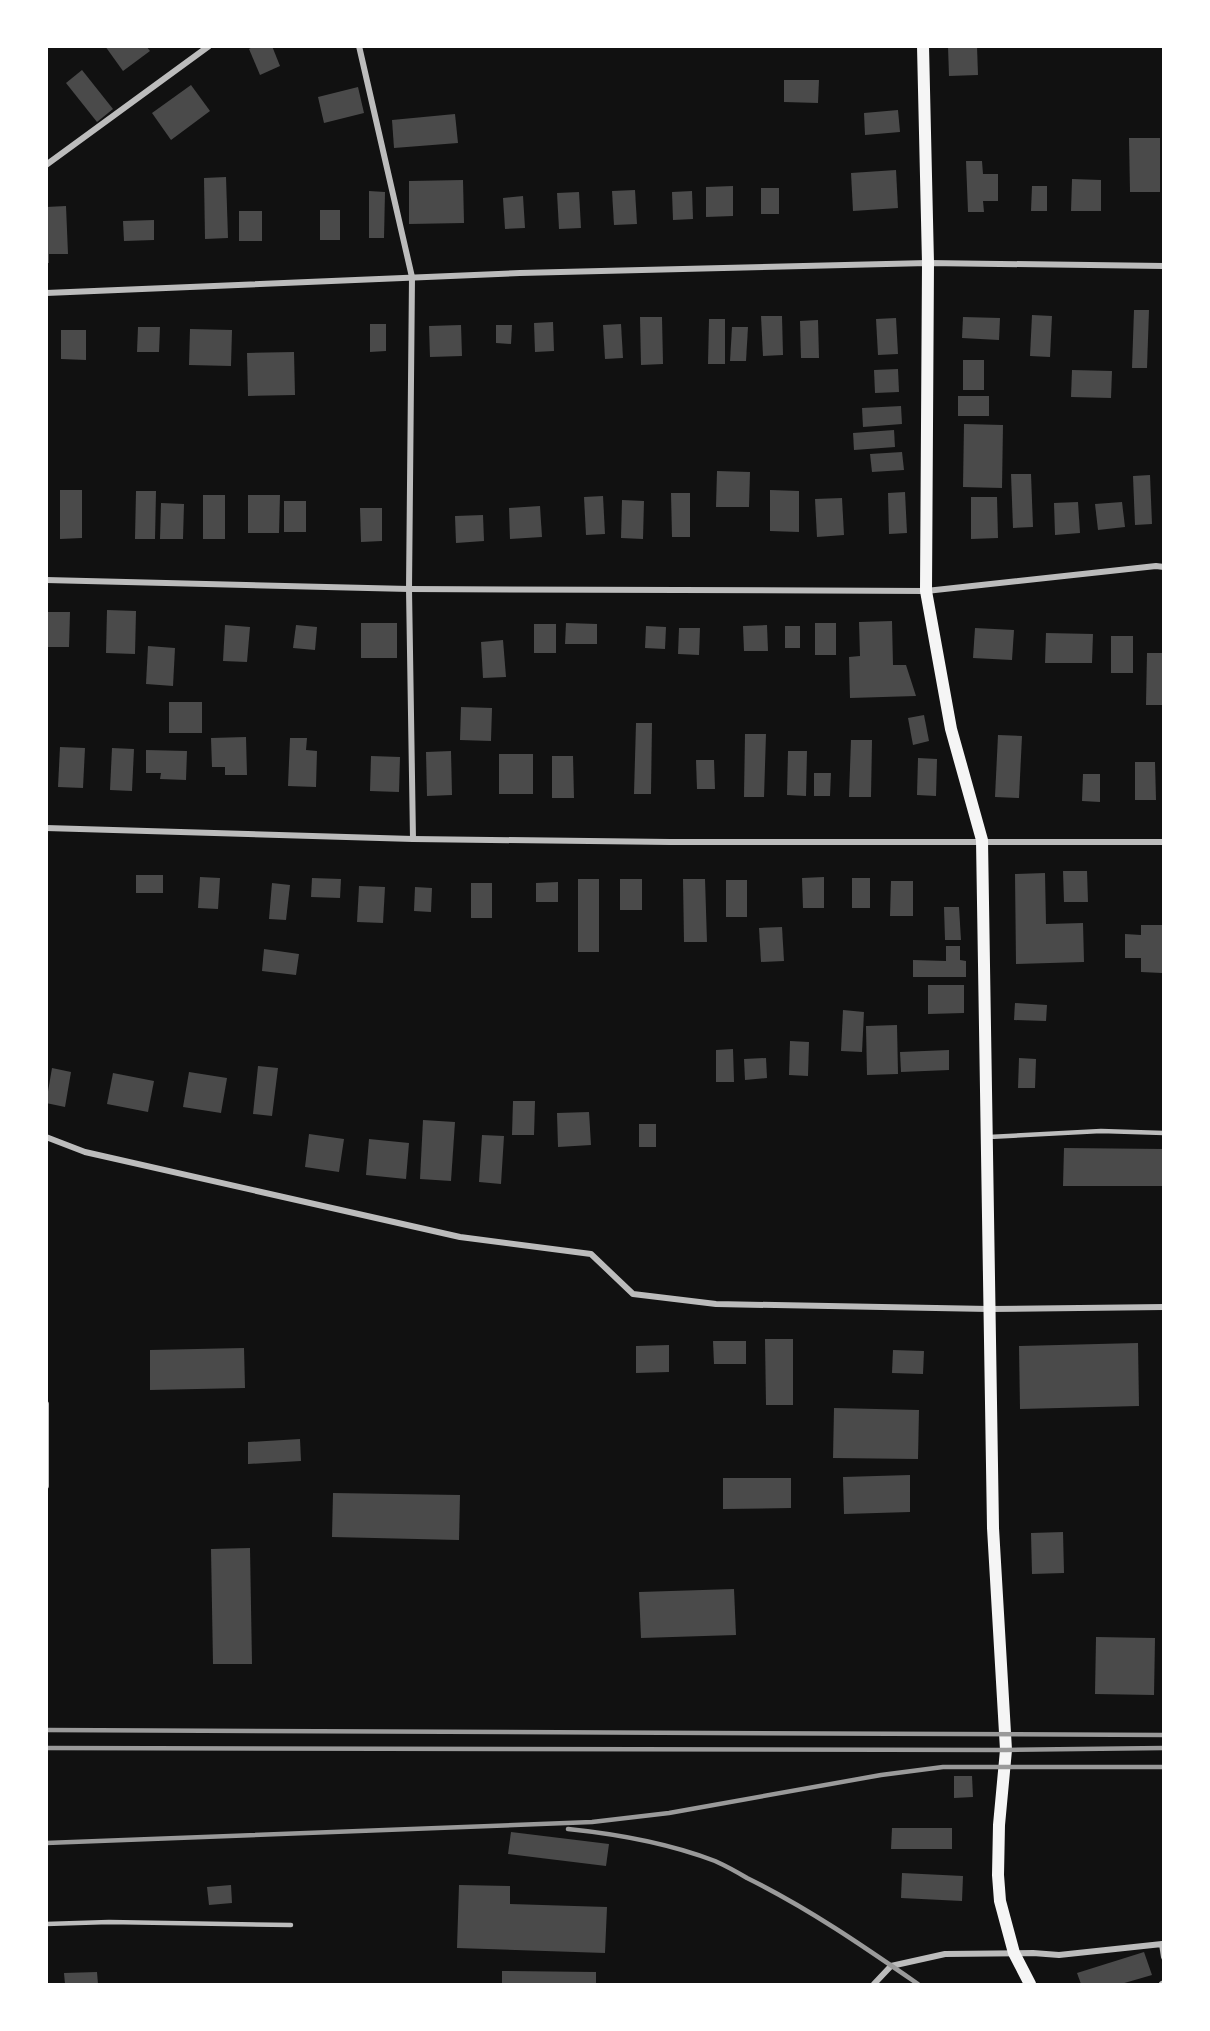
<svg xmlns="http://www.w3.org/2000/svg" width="1210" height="2031" font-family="'DM Sans',sans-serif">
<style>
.building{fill:#4a4a4a}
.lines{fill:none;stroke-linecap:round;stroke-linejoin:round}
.service{stroke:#bcbcbc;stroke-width:4.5}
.minor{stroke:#bcbcbc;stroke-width:6}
.secondary{stroke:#f5f5f5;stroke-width:12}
.rail{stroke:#9a9a9a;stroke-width:4.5}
</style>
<rect width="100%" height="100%" fill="#111"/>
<g class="building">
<polygon points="105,46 146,46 150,51 123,71"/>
<polygon points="254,46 272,46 280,66 260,75 249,49"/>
<polygon points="948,46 977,46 978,75 949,76"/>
<polygon points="82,70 113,109 97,122 66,83"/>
<polygon points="784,80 819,80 818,103 784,102"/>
<polygon points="191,85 210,111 171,140 152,113"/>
<polygon points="358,87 364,113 324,123 318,97"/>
<polygon points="898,110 900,132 865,135 864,113"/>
<polygon points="455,114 458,143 394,148 392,120"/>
<polygon points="1129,138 1160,138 1160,192 1130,192"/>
<polygon points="966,161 982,161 983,174 998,174 998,201 983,201 984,212 968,212"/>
<polygon points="896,170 898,208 853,211 851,173"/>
<polygon points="226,177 228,238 205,239 204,178"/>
<polygon points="1072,179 1101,180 1101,211 1071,211"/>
<polygon points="463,180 464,223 409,224 409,181"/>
<polygon points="733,186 733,216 706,217 706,187"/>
<polygon points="1032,186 1047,186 1047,211 1031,211"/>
<rect x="761" y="188" width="18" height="26"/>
<polygon points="635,190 637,224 614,225 612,191"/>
<polygon points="369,191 385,192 384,238 369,238"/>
<polygon points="692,191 693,219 673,220 672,192"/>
<polygon points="579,192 581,228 559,229 557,193"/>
<polygon points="523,196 525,228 505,229 503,198"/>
<polygon points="66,206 68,254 49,254 49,263 46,263 46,207"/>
<rect x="320" y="210" width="20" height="30"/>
<rect x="239" y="211" width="23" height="30"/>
<polygon points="154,220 154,240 124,241 123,221"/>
<polygon points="1134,310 1149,310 1147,368 1132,368"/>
<polygon points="1032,315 1052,316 1050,357 1030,356"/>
<polygon points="761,316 782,316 783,355 763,356"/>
<polygon points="640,317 662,317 663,364 641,365"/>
<polygon points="963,317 1000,318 999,340 962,338"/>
<polygon points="896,318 898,354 878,355 876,319"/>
<polygon points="709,319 725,319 725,364 708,364"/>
<polygon points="818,320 819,358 801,358 800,321"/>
<polygon points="553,322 554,351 535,352 534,323"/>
<polygon points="370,324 386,324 386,351 370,352"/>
<polygon points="621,324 623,358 605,359 603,325"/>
<polygon points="461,325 462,356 430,357 429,326"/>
<polygon points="496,325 512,325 511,344 496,343"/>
<polygon points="138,327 160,327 159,352 137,352"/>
<polygon points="732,327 748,327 746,361 730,361"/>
<polygon points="190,329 232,330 231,366 189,365"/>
<polygon points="61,330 86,330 86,360 61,359"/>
<polygon points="294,352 295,395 248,396 247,353"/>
<rect x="963" y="360" width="21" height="30"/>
<polygon points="898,369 899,392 875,393 874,370"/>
<polygon points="1072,370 1112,371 1111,398 1071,397"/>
<rect x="958" y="396" width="31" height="20"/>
<polygon points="901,406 902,424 863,427 862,408"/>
<polygon points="964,424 1003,425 1002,488 963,487"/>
<polygon points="894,430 895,447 854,450 853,433"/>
<polygon points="902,452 904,470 872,472 870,454"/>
<polygon points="717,471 750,472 749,507 716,507"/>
<polygon points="1011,474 1031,474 1033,527 1013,528"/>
<polygon points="1150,475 1152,524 1135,525 1133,476"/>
<polygon points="60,490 82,490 82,538 60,539"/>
<polygon points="770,490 799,491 799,532 770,531"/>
<polygon points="136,491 156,491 155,539 135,539"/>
<polygon points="905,492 907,533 889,534 888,493"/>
<polygon points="671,493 690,493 690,537 672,537"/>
<rect x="203" y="495" width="22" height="44"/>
<polygon points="248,495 280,495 279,533 248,533"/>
<polygon points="603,496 605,534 586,535 584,497"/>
<polygon points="971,497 997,497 998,538 971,539"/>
<polygon points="842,498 844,535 817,537 815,499"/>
<polygon points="622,500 644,501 643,539 621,538"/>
<rect x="284" y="501" width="22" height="31"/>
<polygon points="1078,502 1080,533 1055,535 1054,503"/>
<polygon points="1122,502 1125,527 1098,530 1095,504"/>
<polygon points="161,503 184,504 183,539 160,539"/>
<polygon points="540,506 542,537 510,539 509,508"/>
<polygon points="360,508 382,508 382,541 361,542"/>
<polygon points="483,515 484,541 456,543 455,516"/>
<polygon points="107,610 136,611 135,654 106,653"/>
<polygon points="46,612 70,612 69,647 46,647"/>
<polygon points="892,621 893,665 906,665 916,696 850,698 849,657 860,656 859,622"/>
<rect x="361" y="623" width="36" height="35"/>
<polygon points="566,623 597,624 597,644 565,644"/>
<rect x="815" y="623" width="21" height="32"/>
<rect x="534" y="624" width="22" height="29"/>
<polygon points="225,625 250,627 247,662 223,661"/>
<polygon points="296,625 317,627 315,650 293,648"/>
<polygon points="767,625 768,651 744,651 743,626"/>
<polygon points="646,626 666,627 665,649 645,648"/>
<rect x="785" y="626" width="15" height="22"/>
<polygon points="679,628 700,628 699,655 678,654"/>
<polygon points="975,628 1014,630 1012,660 973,658"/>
<polygon points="1046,633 1093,634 1092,663 1045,663"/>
<rect x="1111" y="636" width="22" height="37"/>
<polygon points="503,640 506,677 483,678 481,642"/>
<polygon points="148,646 175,648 173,686 146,684"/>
<polygon points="1147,653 1163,653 1163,705 1146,705"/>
<rect x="169" y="702" width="33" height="31"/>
<polygon points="461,707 492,708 491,741 460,740"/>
<polygon points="924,715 929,741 913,745 908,718"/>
<polygon points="636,723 652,723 651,794 634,794"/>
<polygon points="745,734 766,734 764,797 744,797"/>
<polygon points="998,735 1022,736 1019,798 995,797"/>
<polygon points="246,737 247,775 225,775 225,767 212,767 211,738"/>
<polygon points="290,738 307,738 306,750 317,751 316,787 288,786"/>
<polygon points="851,740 872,740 871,797 849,797"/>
<polygon points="60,747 85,748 83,788 58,787"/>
<polygon points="112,748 134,749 132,791 110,790"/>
<polygon points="146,750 187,751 186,780 160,779 161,773 146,773"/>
<polygon points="451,751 452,795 427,796 426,752"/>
<polygon points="788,751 807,751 806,796 787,795"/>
<rect x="499" y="754" width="34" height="40"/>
<polygon points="371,756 400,757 399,792 370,791"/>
<polygon points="552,756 573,756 574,798 552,798"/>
<polygon points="918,758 937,759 936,796 917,795"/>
<polygon points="696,760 714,760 715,789 697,789"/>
<polygon points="1135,762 1155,762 1156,800 1135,800"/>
<polygon points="814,773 831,773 830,796 814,796"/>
<polygon points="1083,774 1100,774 1100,802 1082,801"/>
<polygon points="1063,871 1087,871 1088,902 1064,902"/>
<polygon points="1045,873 1046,924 1083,923 1084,962 1016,964 1015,874"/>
<rect x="136" y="875" width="27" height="18"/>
<polygon points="200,877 220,878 218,909 198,908"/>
<polygon points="824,877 824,908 803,908 802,878"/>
<polygon points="312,878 341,879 340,898 311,897"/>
<rect x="852" y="878" width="18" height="30"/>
<rect x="578" y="879" width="21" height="73"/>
<rect x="620" y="879" width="22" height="31"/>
<polygon points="683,879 705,879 707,942 684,942"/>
<rect x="726" y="880" width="21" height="37"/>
<polygon points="891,881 913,881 913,916 890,916"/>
<polygon points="558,882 558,902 536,902 536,883"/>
<polygon points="272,883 290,885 286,920 269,919"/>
<rect x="471" y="883" width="21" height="35"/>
<polygon points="359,886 385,887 383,923 357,922"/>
<polygon points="415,887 432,888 431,912 414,911"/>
<polygon points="944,907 959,907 961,940 945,940"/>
<polygon points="1141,925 1163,925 1162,973 1141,972 1141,958 1125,958 1125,934 1141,935"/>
<polygon points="782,927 784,961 761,962 759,928"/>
<polygon points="946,946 960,946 960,960 966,961 966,977 913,977 913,960 946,961"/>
<polygon points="264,949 299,954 296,975 262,971"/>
<polygon points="928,985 964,985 964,1013 928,1014"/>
<polygon points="1015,1003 1047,1005 1046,1021 1014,1020"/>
<polygon points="843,1010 864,1012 862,1052 841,1051"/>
<polygon points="897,1025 898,1074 867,1075 866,1026"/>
<polygon points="790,1041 809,1042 808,1076 789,1075"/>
<polygon points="733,1049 734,1082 716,1082 716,1050"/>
<polygon points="949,1050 949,1070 901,1072 900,1052"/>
<polygon points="766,1058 767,1078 745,1080 744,1059"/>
<polygon points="1019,1058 1036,1059 1035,1088 1018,1088"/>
<polygon points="258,1066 278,1068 272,1116 253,1114"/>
<polygon points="52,1068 71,1072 65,1107 46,1103"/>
<polygon points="189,1072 227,1078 221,1113 183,1107"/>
<polygon points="113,1073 154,1081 148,1112 107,1104"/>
<polygon points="513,1101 535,1101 534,1135 512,1135"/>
<polygon points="589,1112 591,1145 558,1147 557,1113"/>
<polygon points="423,1120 455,1122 451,1181 420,1179"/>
<rect x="639" y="1124" width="17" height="23"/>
<polygon points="309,1134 344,1139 339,1172 305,1167"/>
<polygon points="482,1135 504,1136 501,1184 479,1182"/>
<polygon points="369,1139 409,1143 406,1179 366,1175"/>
<polygon points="1064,1148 1164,1149 1164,1186 1063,1186"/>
<polygon points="765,1339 793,1339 793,1405 766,1405"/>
<polygon points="713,1341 746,1341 746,1364 714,1364"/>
<polygon points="1138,1343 1139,1406 1020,1409 1019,1346"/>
<polygon points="669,1345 669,1372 636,1373 636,1346"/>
<polygon points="244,1348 245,1388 150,1390 150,1350"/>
<polygon points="893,1350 924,1351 923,1374 892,1373"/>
<polygon points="834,1408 919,1410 918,1459 833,1458"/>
<polygon points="300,1439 301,1461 248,1464 248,1442"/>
<polygon points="910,1475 910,1512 844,1514 843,1477"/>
<polygon points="723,1478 791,1478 791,1508 723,1509"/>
<polygon points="333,1493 460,1495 459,1540 332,1537"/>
<polygon points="1063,1532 1064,1573 1032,1574 1031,1533"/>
<polygon points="250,1548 252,1664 213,1664 211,1549"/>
<polygon points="734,1589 736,1635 641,1638 639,1592"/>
<polygon points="1096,1637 1155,1638 1154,1695 1095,1694"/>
<polygon points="954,1776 972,1776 973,1797 954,1798"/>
<polygon points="892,1828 952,1828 952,1849 891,1849"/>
<polygon points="511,1832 609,1844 606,1866 508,1854"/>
<polygon points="902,1873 963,1876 962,1901 901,1898"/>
<polygon points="231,1885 232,1903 209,1905 207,1887"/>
<polygon points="459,1885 510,1886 510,1904 607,1907 605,1953 457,1948"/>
<polygon points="1144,1952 1152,1975 1121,1984 1081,1984 1077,1973"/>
<polygon points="502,1971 596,1972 596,1984 502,1984"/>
<polygon points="97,1972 98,1984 65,1984 64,1973"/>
</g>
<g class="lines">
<g class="service">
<polyline points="989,1137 1101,1131 1164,1133"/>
<polyline points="46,1924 109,1922 291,1925"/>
</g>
<g class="minor">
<polyline points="359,46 412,277 409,589 413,839"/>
<polyline points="46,165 209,46"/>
<polyline points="46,293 520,273 928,263 1164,266"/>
<polyline points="46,580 409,589 926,591 1156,566 1164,567"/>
<polyline points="46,828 413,839 670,842 1164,842"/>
<polyline points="46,1137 85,1152 460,1237 591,1254 633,1294 716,1304 989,1309 1164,1307"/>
<polyline points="46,1404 46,1486"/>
<polyline points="874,1984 891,1966 945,1954 1033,1953 1059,1955 1162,1944 1164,1957"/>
<polyline points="1162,1984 1164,1983"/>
</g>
<polyline class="secondary" points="923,46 928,263 926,591 951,729 982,840 993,1528 1006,1750 999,1825 998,1875 1000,1901 1014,1953 1030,1984"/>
<g class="rail">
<polyline points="46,1730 1164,1735"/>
<polyline points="46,1748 1006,1750 1164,1748"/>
<path d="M568,1829C617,1834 668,1843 715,1861C726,1866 737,1872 747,1878C808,1908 863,1946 918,1984"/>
<polyline points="46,1843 592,1822 669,1813 881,1775 943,1767 1164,1767"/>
</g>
</g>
<rect width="1210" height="2031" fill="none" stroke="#ffffff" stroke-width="96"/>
</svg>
